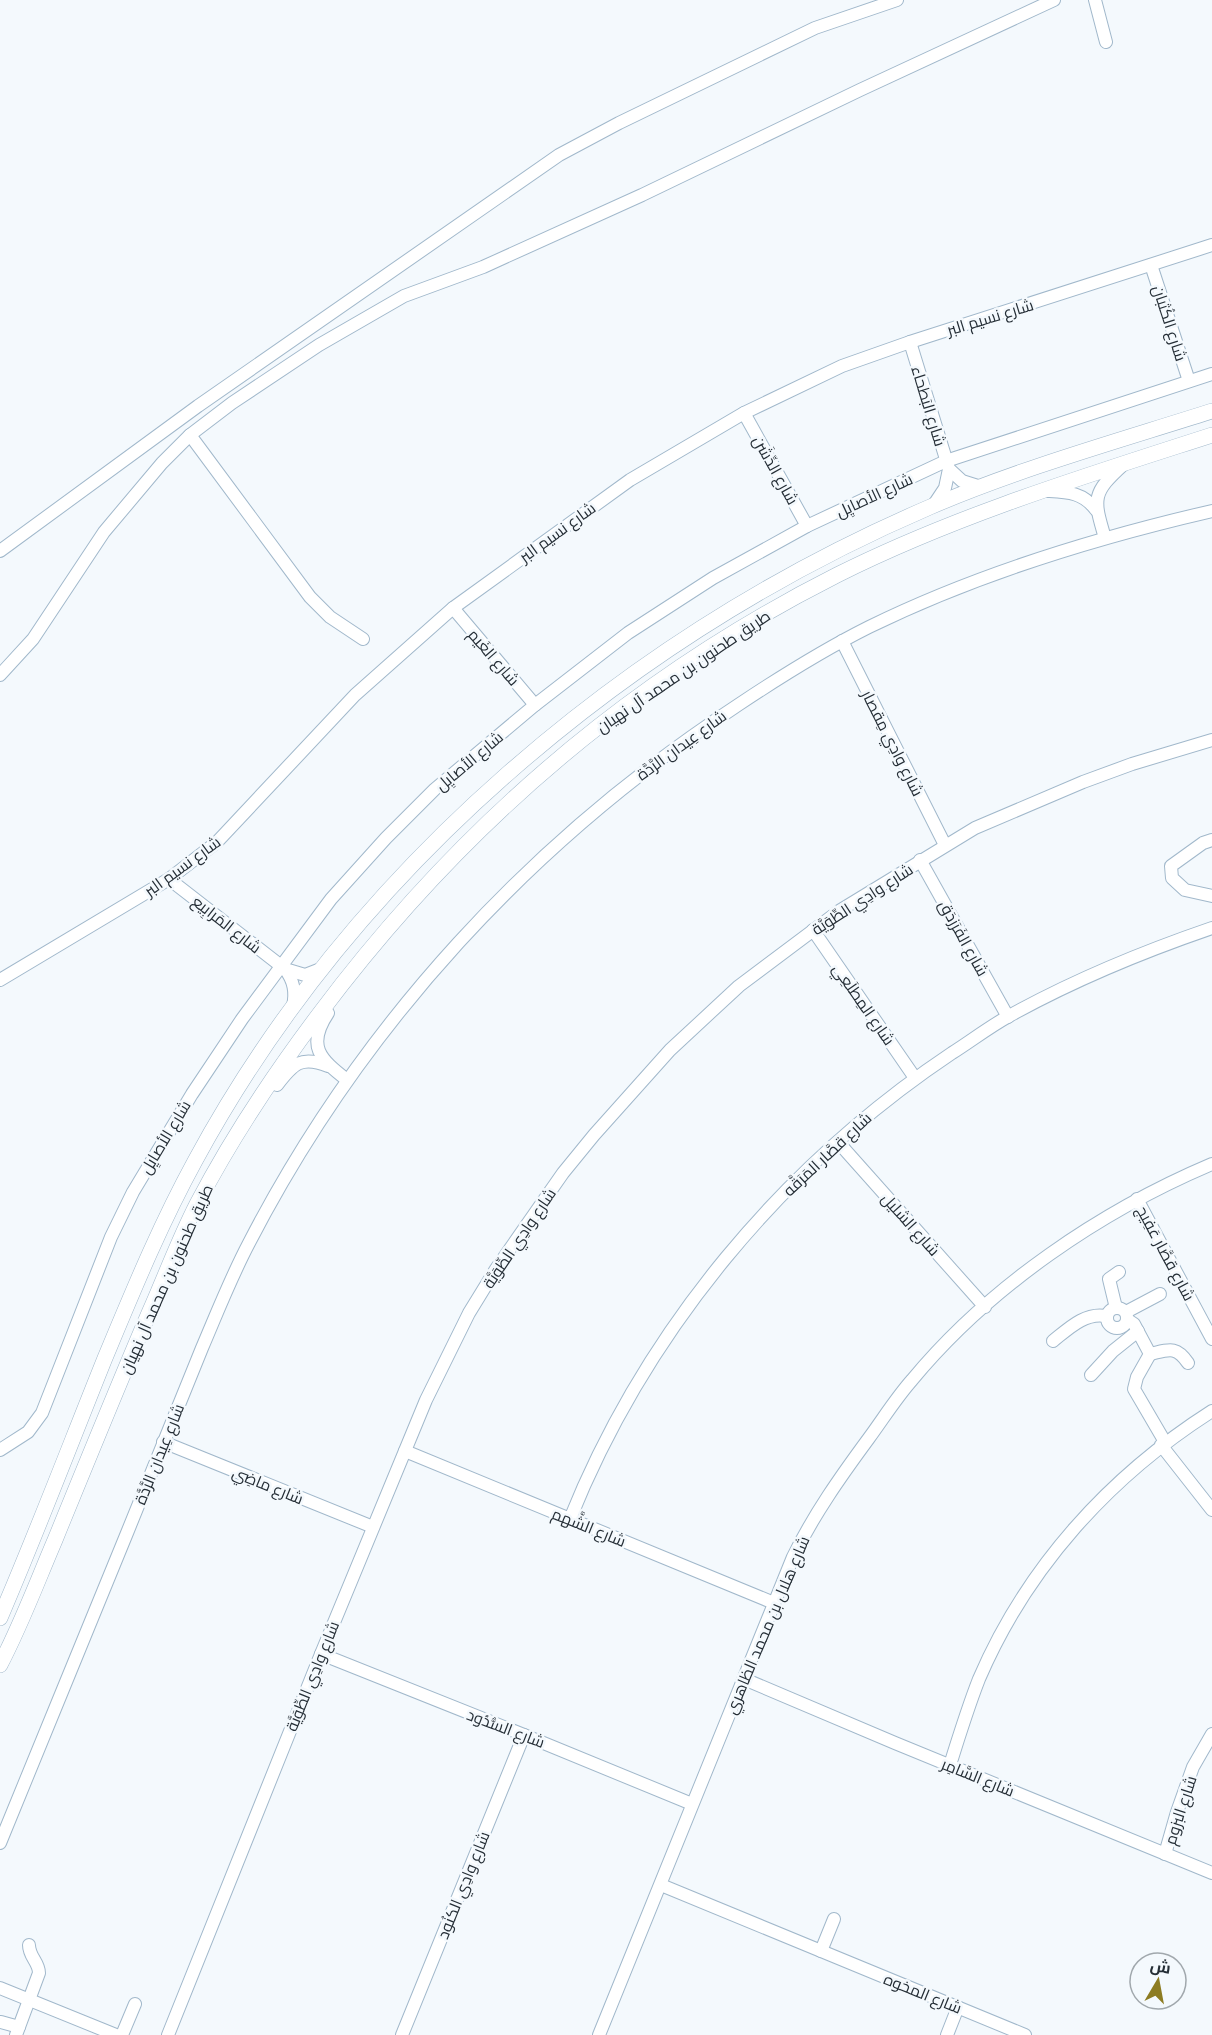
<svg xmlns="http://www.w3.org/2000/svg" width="1212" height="2035" font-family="'Archivo Narrow',Cairo,sans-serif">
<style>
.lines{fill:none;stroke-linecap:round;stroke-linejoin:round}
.minor-casing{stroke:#a1b8cb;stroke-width:14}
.major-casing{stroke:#a1b8cb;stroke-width:16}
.minor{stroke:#fff;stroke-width:12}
.major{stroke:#fff;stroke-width:15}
.labels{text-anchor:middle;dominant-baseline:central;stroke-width:5;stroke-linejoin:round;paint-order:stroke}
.street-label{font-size:16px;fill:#252e36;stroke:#f4f9fd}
</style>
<rect width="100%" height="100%" fill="#f4f9fd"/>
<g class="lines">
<g class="minor-casing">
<g id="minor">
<polyline points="1095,0 1106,42"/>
<polyline points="1151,265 1189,381"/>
<polyline points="910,342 949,469 962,481 981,487"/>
<polyline points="744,413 807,526"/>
<polyline points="190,435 310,597 330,617 363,639"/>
<path d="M1047,491C1067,492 1083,492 1096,510"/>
<polyline points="933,506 945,488 949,469"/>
<path d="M1105,538C1093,498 1092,493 1124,464"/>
<polyline points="0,551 198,406 559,155 619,123 815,28 897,0"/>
<polyline points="453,608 535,705"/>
<polyline points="842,641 945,845"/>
<polyline points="0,675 33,639 104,532 162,463 190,435 232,403 319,345 404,296 483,267 642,195 860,90 1054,0"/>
<polyline points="1212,840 1203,843 1171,866 1172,878 1185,890 1212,896"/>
<polyline points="920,860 1008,1017"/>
<polyline points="169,879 285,969 305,975 323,968"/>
<polyline points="813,930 915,1078"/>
<path d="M285,969C294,981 296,992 293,1006"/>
<polyline points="0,980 169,879 217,842 355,695 453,608 630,480 744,413 842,366 910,342 1212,245"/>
<path d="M328,1013C306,1046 320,1059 347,1080"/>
<path d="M277,1085C293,1064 301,1055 328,1066"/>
<polyline points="838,1142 985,1307"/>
<polyline points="1137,1199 1212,1339"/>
<circle cx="1117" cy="1318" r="10"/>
<polyline points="1116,1308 1109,1279 1119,1272"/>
<polyline points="1126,1312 1160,1294"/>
<polyline points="1128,1320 1134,1324 1150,1354 1137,1377 1134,1389 1165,1442"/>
<path d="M1053,1341C1068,1329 1085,1312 1106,1316"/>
<path d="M1150,1354C1168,1350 1176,1345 1188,1363"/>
<polyline points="1091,1375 1113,1351 1138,1331"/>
<polyline points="163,1442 373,1527"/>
<polyline points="1161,1445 1212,1510"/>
<polyline points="0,1450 28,1432 42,1413 111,1237 133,1192 192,1094 242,1019 331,899 386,838 435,789 535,705 628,633 713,578 807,526 946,461 1212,374"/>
<polyline points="405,1451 774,1603"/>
<path d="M570,1519C646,1330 783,1166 952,1053C971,1041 989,1027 1009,1016C1074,980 1142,952 1212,928"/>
<polyline points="321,1654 524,1735 692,1804"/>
<polyline points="744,1679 895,1743 1212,1873"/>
<path d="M950,1765C959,1736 968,1707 979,1679C1027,1567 1110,1476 1212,1411"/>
<path d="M0,1843C42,1739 85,1637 127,1533C152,1471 177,1409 202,1348C217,1313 231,1277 249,1243C362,1024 532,840 738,705C780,677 823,650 869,627C977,574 1095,538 1212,511"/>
<polyline points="1165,1854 1177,1812 1193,1767 1212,1734"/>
<polyline points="661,1885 1025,2035"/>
<polyline points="821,1951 834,1919"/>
<polyline points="0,1988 116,2035"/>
<polyline points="1,2022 19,2027"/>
<path d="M16,2035L39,1973C39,1962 29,1957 29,1945"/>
<polyline points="122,2035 135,2004"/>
<polyline points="168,2035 321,1654 426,1400 469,1313 496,1269 563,1173 594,1135 670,1050 739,986 839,911 975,828 1083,782 1132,764 1212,740"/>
<polyline points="402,2035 524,1735"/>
<path d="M599,2035L793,1557C814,1514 841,1476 869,1438C883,1419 896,1398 912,1380C990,1286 1101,1211 1212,1164"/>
<polyline points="947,2035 958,2007"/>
</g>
</g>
<g class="major-casing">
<g id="major">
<path d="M0,1618C37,1532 70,1445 105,1358C133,1291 160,1225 195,1161C353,869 627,637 930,507C1021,468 1118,441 1212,411"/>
<path d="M0,1665C21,1625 37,1582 55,1540C86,1464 117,1388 149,1313C165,1277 179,1239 197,1204C232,1137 274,1074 320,1013C458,829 631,679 837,575C957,515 1085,476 1212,435"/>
</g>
</g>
<use href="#minor" class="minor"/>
<use href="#major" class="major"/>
</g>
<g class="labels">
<g class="street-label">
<text transform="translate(990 317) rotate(-17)">شارع نسيم البر</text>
<text transform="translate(1170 323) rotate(72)">شارع الكُثبان</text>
<text transform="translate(929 406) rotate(73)">شارع البَطحاء</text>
<text transform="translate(776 470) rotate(61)">شارع الدِّشَن</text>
<text transform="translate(874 495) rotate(-25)">شارع الأصايِل</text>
<text transform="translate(557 532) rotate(-36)">شارع نسيم البر</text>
<text transform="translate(494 657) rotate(49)">شارع الغَيم</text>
<text transform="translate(683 671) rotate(-34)">طريق طحنون بن محمد آل نهيان</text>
<text transform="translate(893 743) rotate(63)">شارع وادِي مِقصار</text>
<text transform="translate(681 745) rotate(-36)">شارع عِيدان الرَّدَّة</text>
<text transform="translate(469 761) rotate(-40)">شارع الأصايِل</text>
<text transform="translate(182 866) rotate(-36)">شارع نسيم البر</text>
<text transform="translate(862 899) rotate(-33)">شارع وادِي الطِّوَيَّة</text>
<text transform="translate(227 924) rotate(38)">شارع المَرابِيع</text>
<text transform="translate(964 938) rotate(61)">شارع الفَرَزدَق</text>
<text transform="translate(864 1004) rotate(55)">شارع المِطلَعِي</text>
<text transform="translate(165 1137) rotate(-59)">شارع الأصايِل</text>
<text transform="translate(827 1154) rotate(-43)">شارع قصَّار المَرَقَّه</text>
<text transform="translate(911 1224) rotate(48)">شارع الشليل</text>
<text transform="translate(519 1238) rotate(-56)">شارع وادِي الطِّوَيَّة</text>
<text transform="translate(1166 1253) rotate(62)">شارع قصَّار عَفِيج</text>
<text transform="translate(166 1279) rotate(-66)">طريق طحنون بن محمد آل نهيان</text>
<text transform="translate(159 1454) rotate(-68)">شارع عِيدان الرَّدَّة</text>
<text transform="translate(268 1485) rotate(22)">شارع ماضِي</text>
<text transform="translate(589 1527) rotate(22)">شارع الشَّهم</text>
<text transform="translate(767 1625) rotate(-67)">شارع هلال بن محمد الظاهري</text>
<text transform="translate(312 1676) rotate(-68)">شارع وادِي الطِّوَيَّة</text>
<text transform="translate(506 1728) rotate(21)">شارع السُّدُود</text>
<text transform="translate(978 1777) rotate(22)">شارع السَّامِر</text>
<text transform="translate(1180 1810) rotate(-72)">شارع البزوم</text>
<text transform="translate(463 1885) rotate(-68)">شارع وادِي الكنُود</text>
<text transform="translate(923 1993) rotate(22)">شارع المخوه</text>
</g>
</g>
<g transform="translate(1158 1981) rotate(10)"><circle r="28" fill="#f4f9fd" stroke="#a1a8ad" stroke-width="1.5"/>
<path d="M0-4.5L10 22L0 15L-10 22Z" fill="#8d7c22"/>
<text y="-9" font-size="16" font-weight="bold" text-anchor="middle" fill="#252e36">ش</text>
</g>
</svg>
